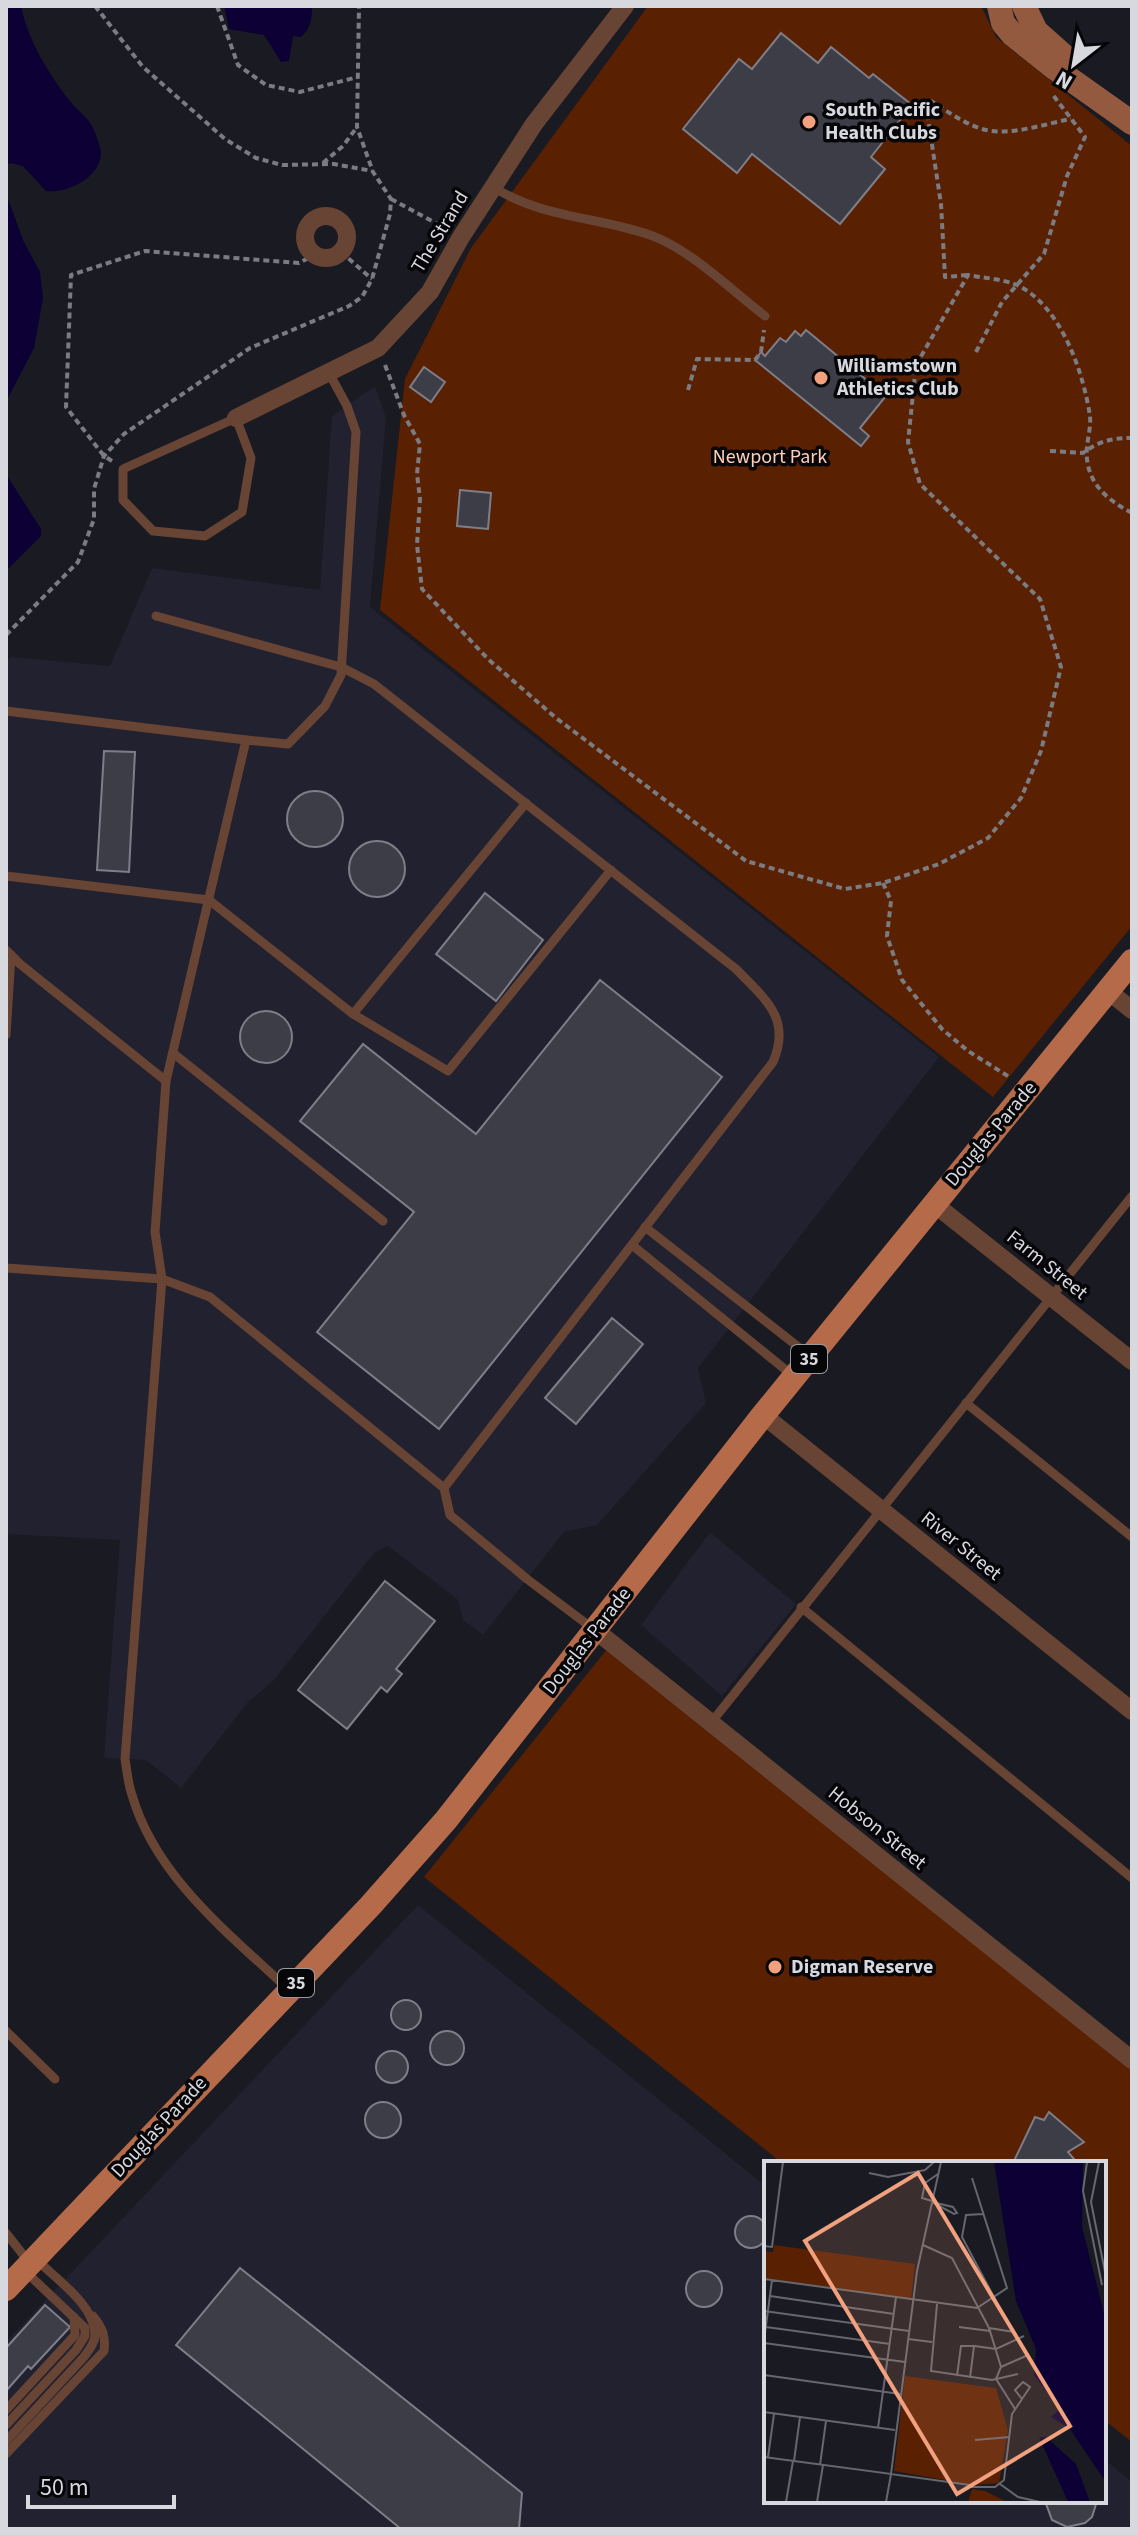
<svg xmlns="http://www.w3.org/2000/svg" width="1138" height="2535" font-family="'Source Sans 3',sans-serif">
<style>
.built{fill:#21212f}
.green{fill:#592001}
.water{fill:#0d0035}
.building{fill:#3d3d47;stroke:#7e7e89;stroke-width:2}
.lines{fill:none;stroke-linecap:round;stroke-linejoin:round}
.path{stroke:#7b7b82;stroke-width:4;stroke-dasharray:6 4;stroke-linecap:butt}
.lane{stroke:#684434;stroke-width:9}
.street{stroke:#684434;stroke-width:18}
.secondary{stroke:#945a40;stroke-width:24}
.primary{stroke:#b56b49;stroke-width:24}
.poi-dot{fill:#f1a17d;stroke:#060609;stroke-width:3}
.labels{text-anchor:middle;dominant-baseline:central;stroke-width:7;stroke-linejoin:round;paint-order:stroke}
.shield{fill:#060609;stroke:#999a9f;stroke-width:2}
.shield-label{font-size:18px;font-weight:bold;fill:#d8d9df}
.poi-label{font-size:20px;font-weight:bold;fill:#d8d9df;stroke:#060609;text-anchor:start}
.street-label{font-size:20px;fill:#d8d9df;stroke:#060609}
.park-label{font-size:20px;fill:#ffceb9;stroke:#060609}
.inset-river{fill:none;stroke:#0d0035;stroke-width:4}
.inset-road{fill:none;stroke:#66666e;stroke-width:2}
.view{fill:#f1a17d;fill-opacity:0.15;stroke:#f1a17d;stroke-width:4}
.inset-edge{fill:none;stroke:#d8d9df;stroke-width:4}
</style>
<rect width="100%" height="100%" fill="#1a1a22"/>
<g class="built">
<polygon points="375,386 386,417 370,607 939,1057 698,1368 706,1403 597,1525 564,1532 483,1635 463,1620 458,1600 388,1546 374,1553 274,1680 248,1702 181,1788 146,1760 104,1758 120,1540 6,1534 6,661 11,657 110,666 152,568 320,590 332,416"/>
<polygon points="710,1532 796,1604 722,1696 641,1625"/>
<polygon points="418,1905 766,2186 766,2501 1104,2501 1104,2459 1132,2482 1132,2529 6,2529 6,2342"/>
</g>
<g class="green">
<polygon points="648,6 981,6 996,37 1132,146 1132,926 993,1097 380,610 405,379 471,248"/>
<polygon points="612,1643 1132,2060 1132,2442 1104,2420 1104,2163 782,2163 424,1877"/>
</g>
<g class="water">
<path d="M6,6H21C28,40 48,73 69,100C76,109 88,117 93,128C96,135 100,145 101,152C102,177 67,194 46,191L23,166L10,163L6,165Z"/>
<path d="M224,6H312C312,18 311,29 301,37L293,36L289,61L281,62L264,35L229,29Z"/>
<polygon points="6,193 23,240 40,272 43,298 34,348 6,402"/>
<polygon points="6,474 41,529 41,536 6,571"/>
</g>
<g class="building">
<polygon points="781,33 818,63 831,47 869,78 873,74 912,105 871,157 885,169 840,224 752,154 737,173 683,129 739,59 752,69"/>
<polygon points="806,330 886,396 860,428 869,436 861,446 755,360 761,352 765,356 780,338 786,342 795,331 801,336"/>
<polygon points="424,367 445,382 431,402 410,387"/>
<polygon points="460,490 491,493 488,529 457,526"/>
<polygon points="104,751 135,752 129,872 97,870"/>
<circle cx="315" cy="819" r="28"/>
<circle cx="377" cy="869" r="28"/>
<polygon points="485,893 543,940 496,1001 436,954"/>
<polygon points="600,980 722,1077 439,1429 317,1332 414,1212 300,1121 363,1044 476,1134"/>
<circle cx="266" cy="1037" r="26"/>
<polygon points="612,1318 643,1344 576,1424 545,1398"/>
<polygon points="385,1581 435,1621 396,1669 402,1674 387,1692 381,1687 347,1729 298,1690"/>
<circle cx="406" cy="2015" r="15"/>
<circle cx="447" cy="2048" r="17"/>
<circle cx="392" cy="2067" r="16"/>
<circle cx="383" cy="2120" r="18"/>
<polygon points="1049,2112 1084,2142 1068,2152 1074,2159 1068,2163 1013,2163 1035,2117 1044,2120"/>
<circle cx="751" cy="2232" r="16"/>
<polygon points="240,2268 522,2493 519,2529 401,2529 176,2345"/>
<circle cx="704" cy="2289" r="18"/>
<polygon points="45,2305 70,2327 31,2369 28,2366 6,2391 6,2348"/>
<polygon points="1045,2501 1097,2501 1092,2517 1085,2523 1067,2527 1052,2520"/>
</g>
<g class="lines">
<g class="path">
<polyline points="95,6 143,67 225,139 256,158 282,165 334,164 372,171"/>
<polyline points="217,6 238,65 266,85 300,92 358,77"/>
<polyline points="323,163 343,146 357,127"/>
<polyline points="391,199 445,228"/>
<polyline points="341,252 372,279"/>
<path d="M967,275L945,277L941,204L926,105L931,101C947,111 963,123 982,129C1008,137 1044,124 1071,119"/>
<polyline points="976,352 1002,302 1044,254 1067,176 1085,137 1053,95"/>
<path d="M385,365L404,415L420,444L417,474L420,499L417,545L422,589L488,659L556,718L746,861L845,889L883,883L939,864L988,838L1021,798L1041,751L1061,667L1040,599L920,484L908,442L916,365L968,275C983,278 1003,279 1017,285C1061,306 1083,371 1090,416C1091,426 1088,437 1087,447C1084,480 1105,499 1132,513"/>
<polyline points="688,390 697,359 755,360 761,352 764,330"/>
<path d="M1050,451L1083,453C1099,441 1112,438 1132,438"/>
<polyline points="112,461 104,456 66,407 71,275 145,251 299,263 314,255"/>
<polyline points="6,635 78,562 94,519 94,489 104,456 124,434 250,348 349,306 362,297 372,279 390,214 391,199 373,172 357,127 359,6"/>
<polyline points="883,883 891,901 887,936 902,980 942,1029 968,1051 1011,1078"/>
</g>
<g class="lane">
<path d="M493,187C544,219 596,216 650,235C690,249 731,290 765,316"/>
<polygon points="236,418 251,458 242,512 205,536 153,531 123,500 123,469"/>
<path d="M156,616L341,667L374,684L736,969C764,998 792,1018 773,1062L444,1488"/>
<polyline points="6,711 246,740"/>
<polyline points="6,876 209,900 353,1014 526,803"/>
<polyline points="6,950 20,964 166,1081"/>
<polyline points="353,1014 448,1071 611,870"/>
<polyline points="6,1035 11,955"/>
<polyline points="173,1053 383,1221"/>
<polyline points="645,1227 810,1356"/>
<polyline points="632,1245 792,1375"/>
<polyline points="6,1268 162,1279 210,1297 444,1488 450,1515 527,1579 592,1628"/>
<polyline points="966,1403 1132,1537"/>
<polyline points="801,1607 1132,1878"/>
<polyline points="710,1724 1132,1196"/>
<path d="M289,1990C230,1934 156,1878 132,1795C128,1784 127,1771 125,1759L162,1279L155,1232L166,1081L246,740L288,744L325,706L341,675L356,432L347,406L329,373"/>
<polyline points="6,2031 55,2079"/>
<polyline points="6,2233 28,2261"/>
<polyline points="6,2410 75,2335 74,2317"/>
<polyline points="6,2425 76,2350 85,2336 85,2328 26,2272"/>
<path d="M6,2441L84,2357C89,2350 95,2343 95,2335C95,2305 56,2279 37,2260"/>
<path d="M6,2454L104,2351C106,2336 102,2327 93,2316"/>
</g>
<g class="street">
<circle cx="326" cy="237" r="21"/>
<polyline points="236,418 378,348 430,292 461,237 534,124 625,6"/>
<polyline points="1108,991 1132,1010"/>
<polyline points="933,1203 1132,1361"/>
<polyline points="763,1415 1132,1711"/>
<polyline points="595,1630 1132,2060"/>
</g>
<g class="secondary">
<polyline points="999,6 1003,23 1013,35 1053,67 1132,123"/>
<polyline points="1024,6 1036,31 1064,56"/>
</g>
<polyline class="primary" points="6,2289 371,1905 446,1820 763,1415 1132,961"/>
</g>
<g class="poi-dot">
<circle cx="809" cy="122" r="8"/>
<circle cx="821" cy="378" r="8"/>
<circle cx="775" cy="1967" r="8"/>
</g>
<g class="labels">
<g class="shield">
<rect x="791" y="1345" width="36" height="28" rx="6"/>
<rect x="278" y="1969" width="36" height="28" rx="6"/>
</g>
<g class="shield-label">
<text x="809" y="1359">35</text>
<text x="296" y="1983">35</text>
</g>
<g class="poi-label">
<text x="825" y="110">South Pacific<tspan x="825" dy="23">Health Clubs</tspan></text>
<text x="837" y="366">Williamstown<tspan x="837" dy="23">Athletics Club</tspan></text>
<text x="791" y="1967">Digman Reserve</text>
</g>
<g class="street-label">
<text transform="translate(440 232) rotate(-59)">The Strand</text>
<text transform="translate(991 1134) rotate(-50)">Douglas Parade</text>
<text transform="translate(1047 1265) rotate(39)">Farm Street</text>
<text transform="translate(961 1546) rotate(39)">River Street</text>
<text transform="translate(587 1641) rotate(-52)">Douglas Parade</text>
<text transform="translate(877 1828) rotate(39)">Hobson Street</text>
<text transform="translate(159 2127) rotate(-47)">Douglas Parade</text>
</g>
<g class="park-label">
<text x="770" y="457">Newport Park</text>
</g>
</g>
<g transform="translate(764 2161)">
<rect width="342" height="342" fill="#1a1a22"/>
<path d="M10,84L151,103L147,138L0,118V90L9,91ZM141,215L232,227L244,269L235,322L209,324L130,310ZM208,328L221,330L243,341H204Z" fill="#592001"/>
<path d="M230,1H319L318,66L342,160V341L341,320L306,268L287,256L296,248L270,214L272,188L252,140ZM275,276H282L312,303L326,341H304Z" fill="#0d0035"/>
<path class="inset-river" d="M269,1L291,132L314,194L342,243M276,1L298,127L319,192L342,232M278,1L300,126L320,191L342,229M281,1L302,126L323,189L342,224"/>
<path class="inset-road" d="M323,1L319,30L338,124M335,1L327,41L342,116M105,12L124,16L161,9L170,1M168,40L158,37L161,22L174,13M168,41L189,46L193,52L190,53ZM219,53L202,54L198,76L248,170M159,84L188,97L225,167L237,206L232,218L251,248M0,85L8,86L19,1M0,118L213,147L243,127L208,17M6,135L130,153M173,143L167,210L228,219L254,213M0,150L145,170M2,166L126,183M195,166L226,170M225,167L250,171L254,178M144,178L168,181M0,180L8,119M0,182L141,201M237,206L264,194M0,214L136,233M193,215L197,185H210M206,217L210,185L232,188L260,175M0,251L131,269M114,267L132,136M211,279L246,276M0,296L127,313L153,110L177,1M4,296L10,253M30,300L36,256M56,304L62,260M236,323L254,336L276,341M204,326H231L240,319L248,253L266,226L259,221L251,229L258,238M22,341L29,300M53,341L59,304M122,341L127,313L206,324"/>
<path class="view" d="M154,12L306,265L193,333L41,80Z"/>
<rect width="342" height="342" class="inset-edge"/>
</g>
<rect width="1138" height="2535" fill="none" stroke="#d8d9df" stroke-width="16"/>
<g transform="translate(1074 64) rotate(211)" stroke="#060609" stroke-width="6" paint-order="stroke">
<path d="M0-6L14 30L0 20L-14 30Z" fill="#d8d9df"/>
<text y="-12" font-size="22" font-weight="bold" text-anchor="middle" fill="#d8d9df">N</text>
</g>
<path d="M28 2495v12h146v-12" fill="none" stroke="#d8d9df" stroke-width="4"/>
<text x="40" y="2495" font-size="24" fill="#d8d9df" stroke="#060609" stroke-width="6" paint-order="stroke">50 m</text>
</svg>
